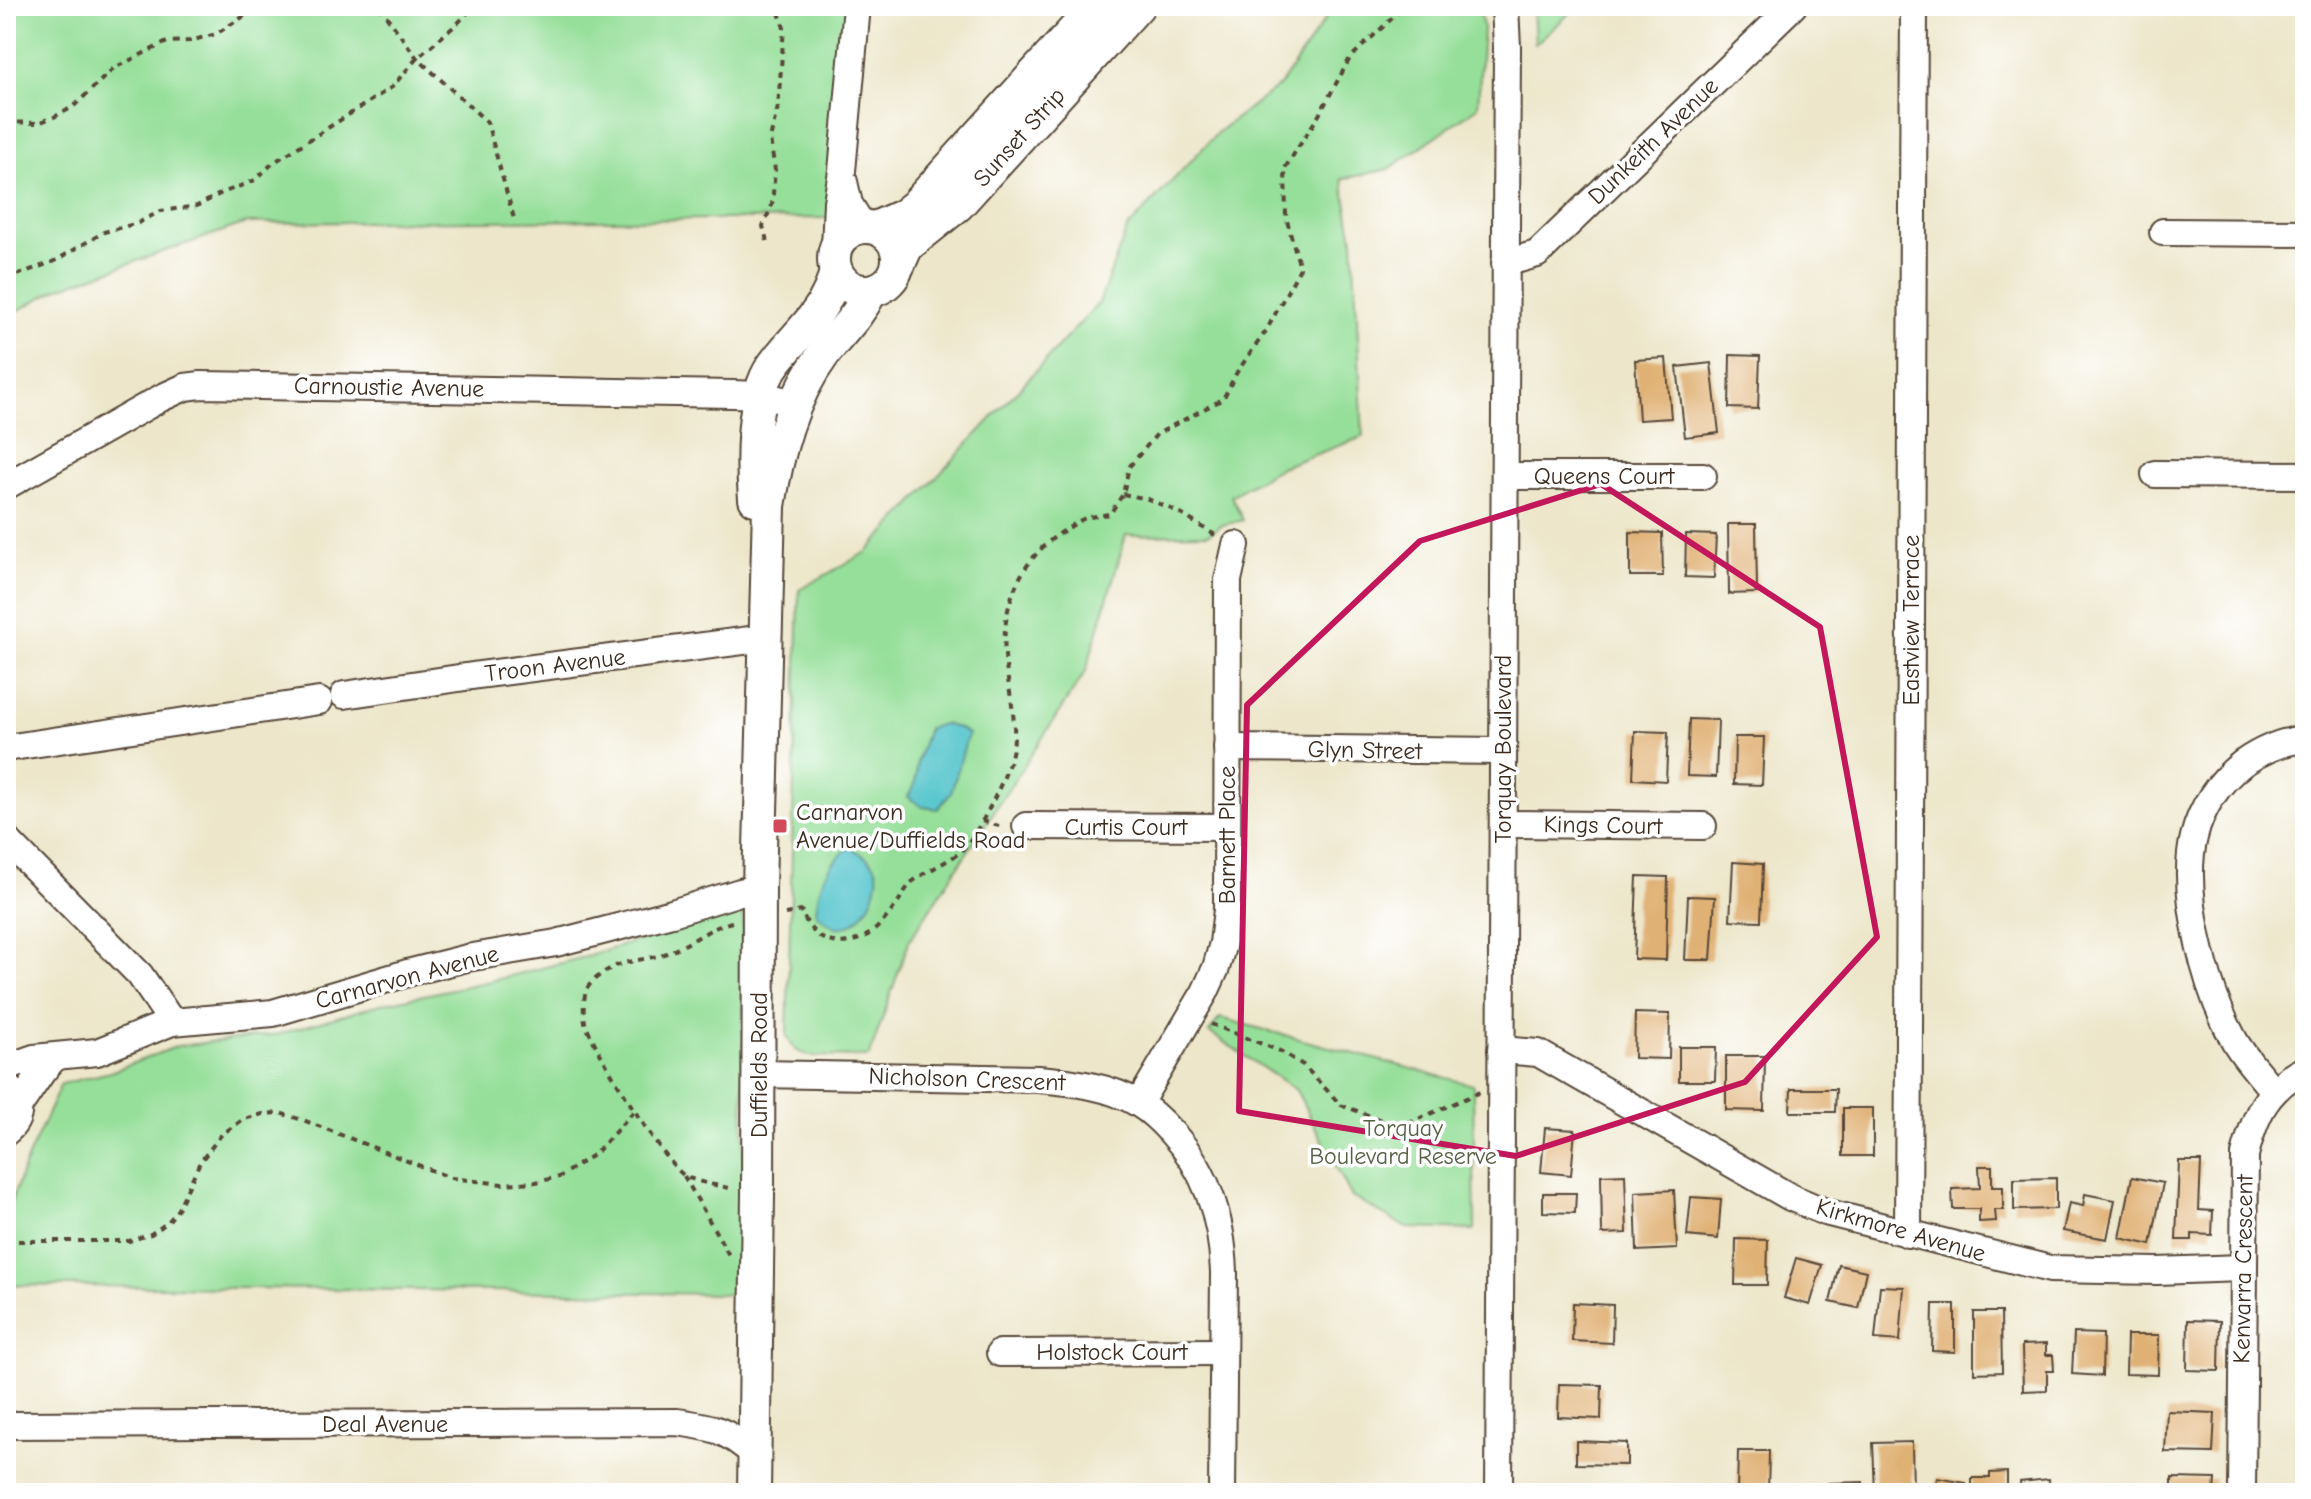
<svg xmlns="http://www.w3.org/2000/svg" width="2311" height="1499" font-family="'Comic Neue',sans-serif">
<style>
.green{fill:#96df9a;stroke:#68845c;stroke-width:2}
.water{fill:#59c6ce;stroke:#4a7876;stroke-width:2}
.building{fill:#e0b175}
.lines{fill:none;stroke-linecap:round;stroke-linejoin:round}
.minor-casing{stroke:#564638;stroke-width:30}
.tertiary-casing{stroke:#564638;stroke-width:36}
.path{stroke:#564638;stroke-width:4;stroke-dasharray:6 6;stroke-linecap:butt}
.minor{stroke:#fff;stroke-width:26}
.tertiary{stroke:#fff;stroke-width:32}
.marked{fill:none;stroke:#c2185b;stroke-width:6;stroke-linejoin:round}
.poi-dot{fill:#d1495b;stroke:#fff;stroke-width:3}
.labels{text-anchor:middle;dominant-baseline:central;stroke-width:7;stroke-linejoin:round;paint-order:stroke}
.street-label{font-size:24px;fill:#3b2a1e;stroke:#fff}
.poi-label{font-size:24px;fill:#3b2a1e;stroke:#fff;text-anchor:start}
.park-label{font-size:24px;fill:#566043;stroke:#fff}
</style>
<rect width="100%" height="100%" fill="#fff"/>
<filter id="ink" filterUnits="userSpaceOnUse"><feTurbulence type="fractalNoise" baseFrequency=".0125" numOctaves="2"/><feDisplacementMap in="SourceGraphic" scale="16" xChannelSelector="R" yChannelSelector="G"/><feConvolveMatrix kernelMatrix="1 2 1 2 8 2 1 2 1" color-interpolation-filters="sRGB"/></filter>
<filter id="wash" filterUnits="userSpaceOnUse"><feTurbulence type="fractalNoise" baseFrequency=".006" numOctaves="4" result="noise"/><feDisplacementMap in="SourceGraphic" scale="32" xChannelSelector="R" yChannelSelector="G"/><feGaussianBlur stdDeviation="1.8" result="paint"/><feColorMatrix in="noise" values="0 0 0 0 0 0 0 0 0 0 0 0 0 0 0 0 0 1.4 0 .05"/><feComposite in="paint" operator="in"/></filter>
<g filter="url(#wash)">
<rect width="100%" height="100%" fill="#ede6ca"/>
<g class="green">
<polygon points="6,6 857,6 835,218 246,223 59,288 6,317"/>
<polygon points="1334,6 1480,6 1483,28 1478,107 1389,169 1342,179 1353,239 1363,437 1281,467 1231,496 1243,520 1222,525 1208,534 1126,535 1086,671 909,941 869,1057 809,1056 795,1050 787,1036 799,590 868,551 1099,303 1127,229 1218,132 1281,84"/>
<polygon points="1533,6 1578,6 1535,44"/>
<polygon points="743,911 744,1296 723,1294 6,1285 6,1216 25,1164 61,1084 110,1072 178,1046 279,1034 381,1004 490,981 589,956 700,921"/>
<polygon points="1220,1018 1473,1085 1475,1230 1407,1228 1352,1197 1296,1090 1209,1032"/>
</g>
<g class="water">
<polygon points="943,724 958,728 968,734 951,793 938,809 923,807 908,797 915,784 917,762 928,728"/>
<path d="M850,847C859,853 869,857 875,866C885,883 862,931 837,927C829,925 822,918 816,913C818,885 827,864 850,847Z"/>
</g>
<g id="blocks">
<g class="building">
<polygon points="1730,355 1760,356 1758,409 1729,408"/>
<polygon points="1666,358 1671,418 1639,420 1635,360"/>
<polygon points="1711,363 1719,433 1685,437 1677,367"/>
<polygon points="1728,524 1756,524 1757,593 1729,594"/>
<polygon points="1630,532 1662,533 1663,576 1630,576"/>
<polygon points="1686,534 1716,535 1714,578 1685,577"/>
<polygon points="1689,719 1718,720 1716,777 1687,776"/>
<polygon points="1635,731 1668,732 1666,781 1633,779"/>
<polygon points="1735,737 1764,737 1762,785 1734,784"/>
<polygon points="1733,862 1763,864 1761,921 1730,920"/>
<polygon points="1637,876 1668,877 1666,960 1634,959"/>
<polygon points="1688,896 1715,897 1711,960 1685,960"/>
<polygon points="1635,1013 1670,1014 1669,1059 1634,1058"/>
<polygon points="1679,1047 1716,1047 1715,1081 1679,1081"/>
<polygon points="1726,1056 1765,1056 1764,1111 1726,1110"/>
<polygon points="1791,1089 1836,1089 1835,1112 1790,1112"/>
<rect x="1843" y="1108" width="30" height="48"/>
<polygon points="1545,1128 1575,1130 1571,1175 1541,1172"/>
<polygon points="2179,1161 2201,1161 2199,1210 2213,1211 2212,1235 2192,1234 2192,1240 2176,1240"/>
<polygon points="1979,1166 1992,1166 1992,1187 2003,1187 2003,1210 1995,1210 1996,1221 1979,1222 1979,1209 1953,1209 1952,1189 1980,1188"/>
<polygon points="1625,1174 1627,1233 1602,1234 1601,1175"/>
<polygon points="2132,1177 2163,1183 2151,1245 2120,1238"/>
<polygon points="2056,1178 2056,1209 2014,1210 2014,1179"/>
<polygon points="1674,1190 1677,1249 1637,1251 1635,1192"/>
<polygon points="1543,1193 1576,1193 1575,1213 1543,1212"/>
<polygon points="2085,1194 2115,1200 2107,1239 2063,1231 2069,1203 2083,1206"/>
<polygon points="1691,1197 1721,1199 1718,1239 1687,1236"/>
<polygon points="1736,1239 1768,1240 1767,1285 1735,1285"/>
<polygon points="1796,1258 1822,1265 1810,1305 1784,1298"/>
<polygon points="1839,1265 1866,1271 1858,1308 1830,1302"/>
<polygon points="1880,1286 1904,1287 1900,1341 1875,1339"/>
<polygon points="1573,1303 1613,1305 1612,1343 1572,1341"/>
<polygon points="1933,1304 1955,1304 1955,1352 1932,1351"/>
<polygon points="1974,1312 2001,1312 2002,1372 1974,1373"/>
<polygon points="2188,1320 2220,1321 2219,1371 2187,1370"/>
<polygon points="2074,1333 2103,1334 2102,1376 2072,1374"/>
<polygon points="2127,1335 2159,1335 2158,1375 2126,1374"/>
<polygon points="2046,1344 2046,1355 2053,1355 2054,1371 2047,1371 2047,1390 2023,1391 2022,1345"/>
<polygon points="1559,1384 1602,1385 1601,1419 1558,1417"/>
<polygon points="2167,1411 2215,1413 2213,1453 2165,1452"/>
<polygon points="1576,1441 1627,1443 1627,1465 1576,1464"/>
<polygon points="1912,1442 1913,1493 1875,1493 1873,1443"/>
<polygon points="1738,1451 1769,1451 1768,1493 1737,1493"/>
<polygon points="2007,1472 2007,1493 1972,1493 1972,1478 1990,1478 1990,1473"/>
<polygon points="1937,1478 1966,1483 1964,1493 1934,1493"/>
<polygon points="2172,1478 2215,1479 2214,1493 2172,1493"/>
<polygon points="2049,1479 2050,1493 2021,1493 2020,1482"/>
<polygon points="1863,1482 1863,1493 1828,1493 1828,1483"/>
</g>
</g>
</g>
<g filter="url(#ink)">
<use href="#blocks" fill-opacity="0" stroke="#564638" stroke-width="2"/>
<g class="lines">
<g class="minor-casing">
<g id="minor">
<polyline points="844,182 849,204 864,228"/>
<polyline points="2163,232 2305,233"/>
<polyline points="835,249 837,202 842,171 857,6"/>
<polyline points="1505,263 1537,254 1793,6"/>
<polyline points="2155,474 2305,475"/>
<polyline points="1505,476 1703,476"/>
<polyline points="6,486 161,398 185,387 201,385 733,394 759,395 797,403"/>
<polyline points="344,695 479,675 766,638"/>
<polyline points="6,748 319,701"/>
<polyline points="1227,748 1503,751"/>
<polyline points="1503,824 1703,826"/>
<polyline points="1026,826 1226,827"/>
<polyline points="6,839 140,975 172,1022"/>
<polyline points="1501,1050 1538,1053 1790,1197 1825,1212 2050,1269 2157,1271 2242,1268"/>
<polyline points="6,1068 34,1058 97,1052 172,1022 273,1013 411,972 467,958 556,943 672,913 740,892 759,888"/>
<path d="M758,1074L1038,1079C1072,1082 1110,1086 1139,1104C1151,1111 1162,1122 1171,1132C1208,1171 1222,1219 1224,1272L1222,1493"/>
<path d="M6,1086C22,1100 23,1118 6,1132"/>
<path d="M2273,1091C2260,1074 2243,1057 2233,1038C2206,989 2180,893 2194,837C2201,808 2219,781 2243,763C2262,750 2282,741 2305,739"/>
<polyline points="1139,1103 1205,992 1216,968 1223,943 1227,910 1228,580 1236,545"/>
<polyline points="19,1106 42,1072 55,1057"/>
<polyline points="1908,1234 1914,6"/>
<polyline points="1000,1353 1223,1352"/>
<path d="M6,1425L677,1422C714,1427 727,1430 755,1455"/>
<polyline points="1499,1493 1507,47 1505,6"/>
<path d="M2242,1493L2245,1155C2255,1115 2266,1089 2305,1069"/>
</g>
</g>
<g class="tertiary-casing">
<g id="tertiary">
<circle cx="866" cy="259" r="32"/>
<polyline points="877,227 904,215 915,206 1096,6"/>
<polyline points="899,264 907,246 958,205 1138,6"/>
<path d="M755,499C752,463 751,397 772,367C789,342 815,322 828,294C832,287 834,279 836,271"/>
<path d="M754,1493L758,1195L759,888L769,506C777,453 791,399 823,355C841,331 857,319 871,291"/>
</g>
</g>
<g class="path">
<polyline points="379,6 417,58 487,122 515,222"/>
<polyline points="6,122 38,123 54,117 73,107 114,68 167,42 190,41 216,34 252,11 266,6"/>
<polyline points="767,241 763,226 772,205 775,170 770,139 778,107 784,28 777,6"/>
<polyline points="6,279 55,261 104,232 138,223 161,211 197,206 220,194 255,180 273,163 392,87 417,58 458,23 474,6"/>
<polyline points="1123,494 1148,499 1176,511 1215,535"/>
<polyline points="982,821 1002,827"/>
<path d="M785,914L802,911C809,934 828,948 853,941C873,937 887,918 898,902C902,896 907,887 912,882C926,871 944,864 959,853C976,839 1005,780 1011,757C1020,724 1007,688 1005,655C1001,604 1021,557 1065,530C1072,526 1079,520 1086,518C1094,516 1103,515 1110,514L1123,494L1129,467L1157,434L1223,399L1237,372L1266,331L1300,268L1286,217L1285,168L1319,115L1350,58L1405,6"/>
<path d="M732,922C710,927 693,942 672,951C654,959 635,959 618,965C608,969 595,977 588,987C583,995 583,1012 585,1022C592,1046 666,1166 685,1176C698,1183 718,1185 733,1189"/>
<polyline points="1211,1024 1280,1051 1303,1065 1341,1105 1400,1127 1480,1092"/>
<polyline points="684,1176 730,1257"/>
<polyline points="6,1241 129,1241 151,1234 168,1222 178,1209 200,1162 222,1134 244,1119 263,1114 280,1113 303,1120 451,1178 502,1184 536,1182 559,1177 596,1153 634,1111"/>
</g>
<use href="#minor" class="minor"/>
<use href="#tertiary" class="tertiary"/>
</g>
</g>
<path class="marked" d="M1601,484L1820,627L1877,937L1745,1082L1516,1156L1239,1111L1247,705L1420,541Z"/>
<rect class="poi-dot" x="772" y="818" width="16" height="16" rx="4"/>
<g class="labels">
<g class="street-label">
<text transform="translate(1019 137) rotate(-48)">Sunset Strip</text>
<text transform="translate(1653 141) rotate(-44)">Dunkeith Avenue</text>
<text transform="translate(389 387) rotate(1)">Carnoustie Avenue</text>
<text x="1604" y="476">Queens Court</text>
<text transform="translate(1911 620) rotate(-90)">Eastview Terrace</text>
<text transform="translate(555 665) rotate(-7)">Troon Avenue</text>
<text transform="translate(1503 749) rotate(-90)">Torquay Boulevard</text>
<text transform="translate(1365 750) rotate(1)">Glyn Street</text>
<text transform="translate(1603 825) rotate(1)">Kings Court</text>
<text x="1126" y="827">Curtis Court</text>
<text transform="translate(1227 835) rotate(-90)">Barnett Place</text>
<text transform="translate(407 977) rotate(-15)">Carnarvon Avenue</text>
<text transform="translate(759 1065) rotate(-90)">Duffields Road</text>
<text transform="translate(967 1079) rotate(2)">Nicholson Crescent</text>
<text transform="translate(1901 1230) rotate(16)">Kirkmore Avenue</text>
<text transform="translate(2243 1269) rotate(-89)">Kenvarra Crescent</text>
<text x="1112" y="1352">Holstock Court</text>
<text x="385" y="1424">Deal Avenue</text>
</g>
<g class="poi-label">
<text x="796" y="812">Carnarvon<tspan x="796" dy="28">Avenue/Duffields Road</tspan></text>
</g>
<g class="park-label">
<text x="1403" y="1128">Torquay<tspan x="1403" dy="28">Boulevard Reserve</tspan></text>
</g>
</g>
<rect width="2311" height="1499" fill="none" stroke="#fff" stroke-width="32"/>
</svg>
